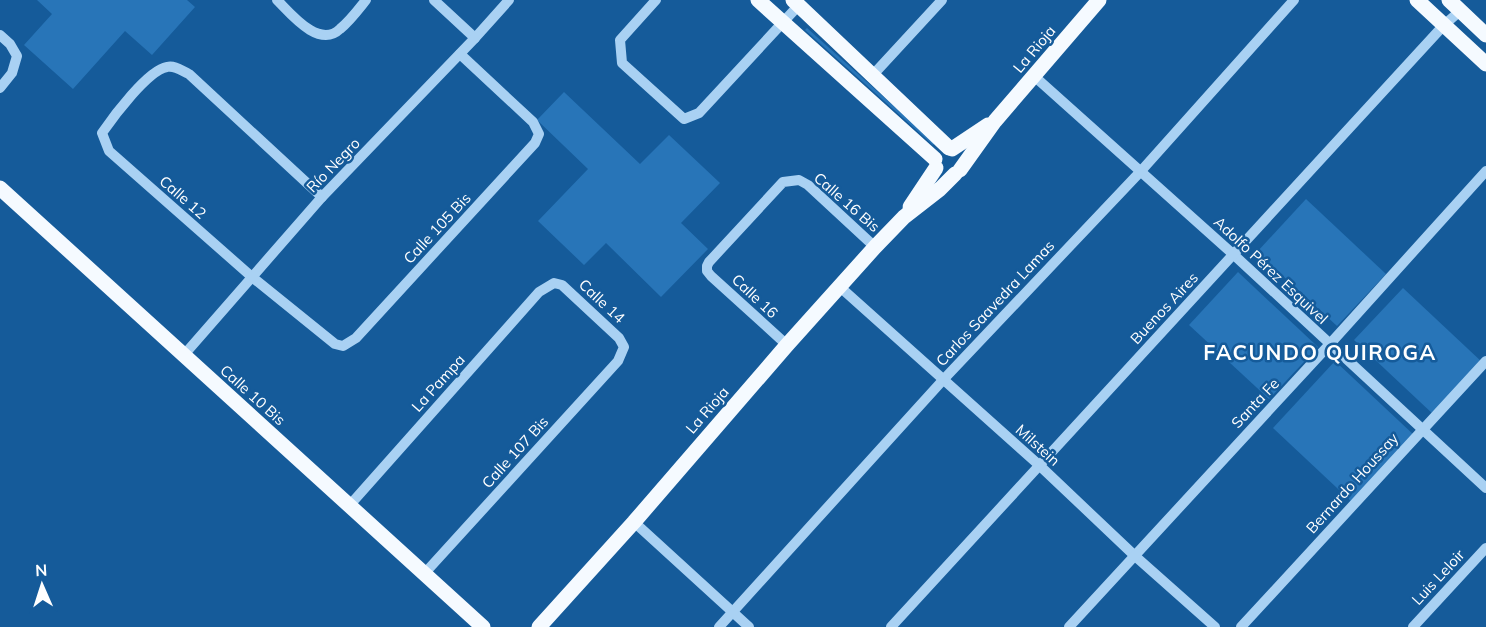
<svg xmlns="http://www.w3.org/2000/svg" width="1486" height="627" font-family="Mulish,sans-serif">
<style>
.green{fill:#2875b8}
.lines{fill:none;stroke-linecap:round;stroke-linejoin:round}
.minor{stroke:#a9d1f3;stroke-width:10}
.major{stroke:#f5faff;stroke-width:15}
.labels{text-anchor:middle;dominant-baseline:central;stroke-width:5;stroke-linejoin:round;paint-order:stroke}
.street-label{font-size:15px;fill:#fff;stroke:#155b9a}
.district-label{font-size:21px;font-weight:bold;letter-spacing:1.5px;fill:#fff;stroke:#155b9a}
</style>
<rect width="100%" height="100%" fill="#155b9a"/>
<g class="green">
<polygon points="37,0 187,0 195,7 152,55 125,31 73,89 24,45 52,14"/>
<polygon points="807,28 935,143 933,145 805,30"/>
<polygon points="564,92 640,164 669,135 720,183 681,223 708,249 661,297 606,243 584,265 538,221 588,169 537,120"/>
<polygon points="1306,199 1386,274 1337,326 1257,252"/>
<polygon points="1238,272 1318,347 1269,399 1189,325"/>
<polygon points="1403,288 1483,363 1434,415 1354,340"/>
<polygon points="1335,361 1415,436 1353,503 1273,428"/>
</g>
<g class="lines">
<g class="minor">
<path d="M277,0C291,14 319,49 340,29C350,21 358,10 366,0"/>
<polyline points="434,0 475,38"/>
<polyline points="656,0 620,40 622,63 684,119 699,113 799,5"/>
<polyline points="0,35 10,44 17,56 12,73 0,88"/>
<polyline points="1034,76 1234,255 1486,488"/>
<polyline points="871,77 942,0"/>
<path d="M322,197L189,74C182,71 175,65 167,67C148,70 113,117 102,133L109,151L252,277L335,344L343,346L356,338L535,143L539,134L533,122L460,54"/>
<polyline points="840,287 1039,465 1135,556 1215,627"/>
<polyline points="787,345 711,276 707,271 707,266 709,262 783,182 799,180 808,185 875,247"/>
<polyline points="183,356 322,197 475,38 509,0"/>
<polyline points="349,506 539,292 554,283 562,285 619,338 624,347 618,361 424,574"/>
<polyline points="634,522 749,627"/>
<polyline points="719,627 943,380 1141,171 1294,0"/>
<polyline points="891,627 1444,25 1460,11"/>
<polyline points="1069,627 1329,345 1486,171"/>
<polyline points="1241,627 1486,361"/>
<polyline points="1413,627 1486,548"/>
</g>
<g class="major">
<polyline points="758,0 935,159"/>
<polyline points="793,0 949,148"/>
<polyline points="1417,0 1486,64"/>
<polyline points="1449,0 1486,35"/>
<polyline points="952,149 988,125"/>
<polyline points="960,170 995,121 1099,0"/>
<polyline points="0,188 483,627"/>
<polyline points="910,207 936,168"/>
<polyline points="539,627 634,522 787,345 875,247 904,217 940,189 955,174"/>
</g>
</g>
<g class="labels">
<g class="street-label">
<text transform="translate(1034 49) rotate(-50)">La Rioja</text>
<text transform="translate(333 165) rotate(-46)">Río Negro</text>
<text transform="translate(183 197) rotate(41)">Calle 12</text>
<text transform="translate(847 202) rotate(41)">Calle 16 Bis</text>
<text transform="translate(437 228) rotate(-47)">Calle 105 Bis</text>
<text transform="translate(1271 270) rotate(43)">Adolfo Pérez Esquivel</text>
<text transform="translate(755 296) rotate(43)">Calle 16</text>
<text transform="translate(602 301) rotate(43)">Calle 14</text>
<text transform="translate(995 303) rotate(-47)">Carlos Saavedra Lamas</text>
<text transform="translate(1164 308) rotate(-47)">Buenos Aires</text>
<text transform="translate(438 383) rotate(-48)">La Pampa</text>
<text transform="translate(253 395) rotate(42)">Calle 10 Bis</text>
<text transform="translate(1255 403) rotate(-47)">Santa Fe</text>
<text transform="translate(707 410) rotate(-49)">La Rioja</text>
<text transform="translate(1038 445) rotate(42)">Milstein</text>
<text transform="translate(515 452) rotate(-48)">Calle 107 Bis</text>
<text transform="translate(1352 483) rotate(-48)">Bernardo Houssay</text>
<text transform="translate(1438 577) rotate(-47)">Luis Leloir</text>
</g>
<g class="district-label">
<text x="1320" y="352">FACUNDO QUIROGA</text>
</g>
</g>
<g transform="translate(42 585) rotate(357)" stroke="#155b9a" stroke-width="4.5" paint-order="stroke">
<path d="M0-4.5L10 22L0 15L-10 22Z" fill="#ffffff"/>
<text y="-9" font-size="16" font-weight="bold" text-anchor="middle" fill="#ffffff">N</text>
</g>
</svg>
